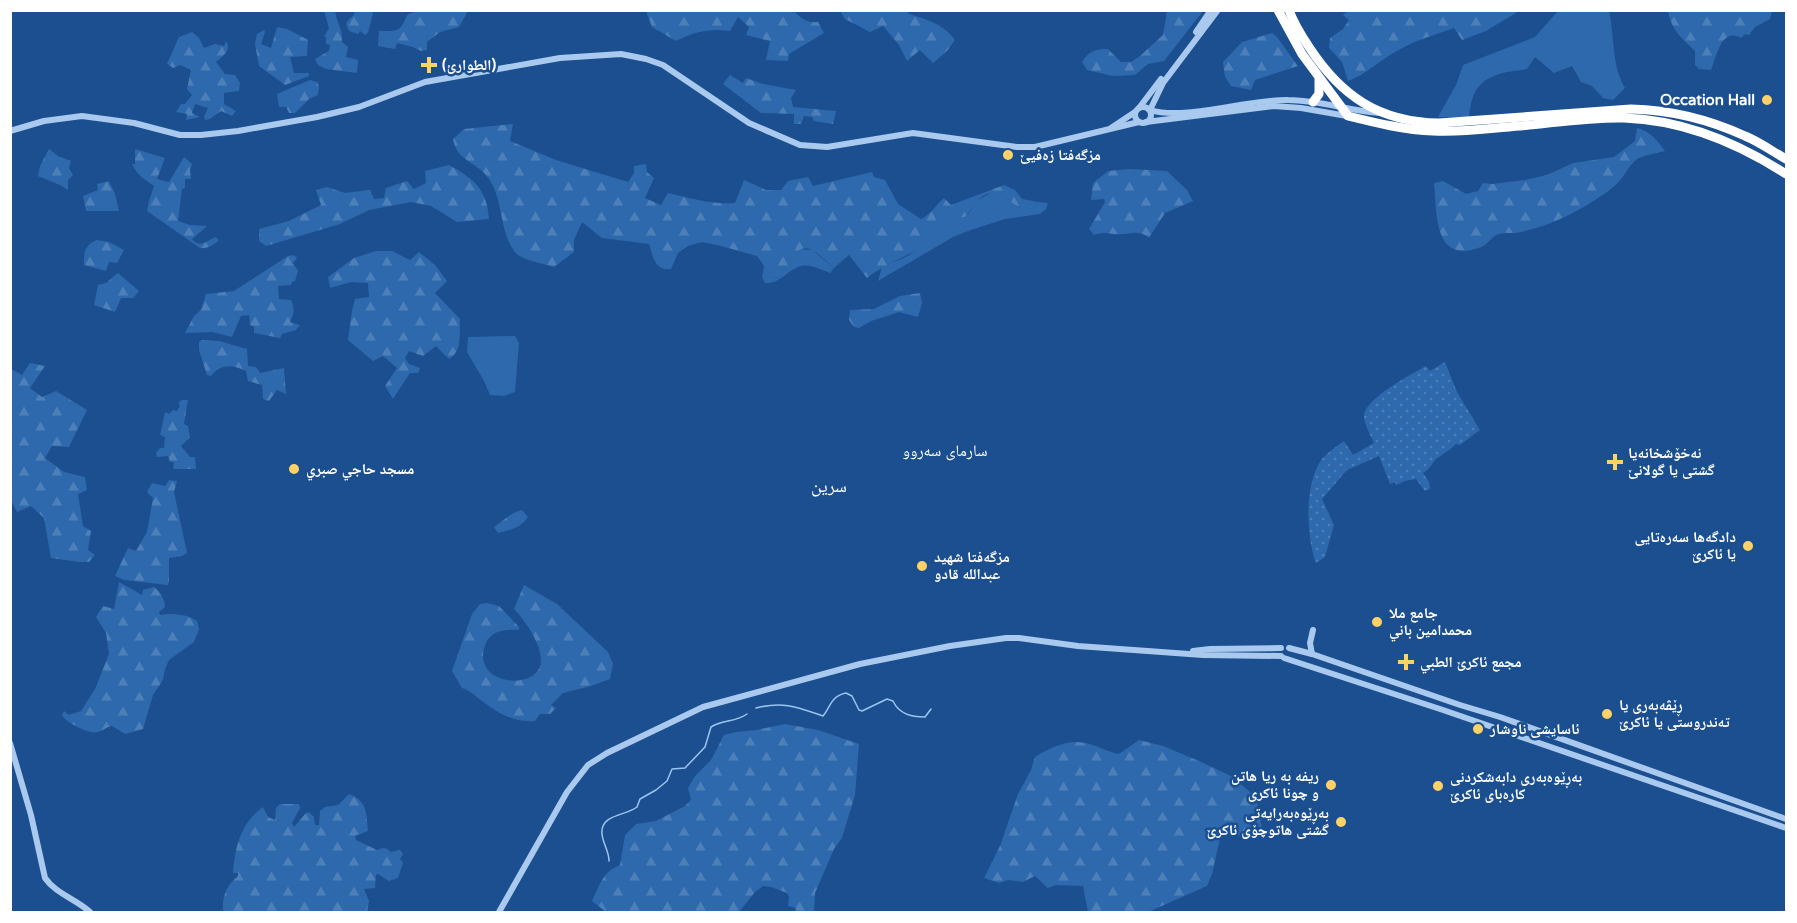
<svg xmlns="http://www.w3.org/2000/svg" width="1797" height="923" font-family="'Varela Round','Noto Naskh Arabic',sans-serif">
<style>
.grass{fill:#2e69ad}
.forest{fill:url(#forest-firs)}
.garden{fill:url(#garden-dots)}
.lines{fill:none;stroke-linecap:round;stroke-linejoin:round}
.stream{stroke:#9cc4f0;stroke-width:1.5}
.minor{stroke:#a9c9ee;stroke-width:6}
.highway{stroke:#fff;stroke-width:9}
.poi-dot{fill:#ffd166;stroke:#1b4f8f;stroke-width:2}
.labels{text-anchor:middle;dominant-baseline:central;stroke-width:5;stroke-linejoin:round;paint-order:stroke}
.poi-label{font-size:15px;font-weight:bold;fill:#fff;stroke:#1b4f8f;text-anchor:start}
.neighbourhood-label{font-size:16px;fill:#fff;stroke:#1b4f8f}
.quarter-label{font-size:18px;fill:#fff;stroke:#1b4f8f}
</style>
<defs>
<pattern id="forest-firs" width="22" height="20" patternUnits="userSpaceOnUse" patternTransform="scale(1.5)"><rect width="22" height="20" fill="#2e69ad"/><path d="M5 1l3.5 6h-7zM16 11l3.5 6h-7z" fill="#4d80b9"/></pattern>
<pattern id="garden-dots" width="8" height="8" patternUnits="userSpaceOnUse" patternTransform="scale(1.5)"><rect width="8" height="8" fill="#2e69ad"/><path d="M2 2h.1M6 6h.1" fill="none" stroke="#4d80b9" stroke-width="1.8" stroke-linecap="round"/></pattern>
</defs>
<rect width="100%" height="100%" fill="#1b4f8f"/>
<g class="grass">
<path d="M1558,11H1609C1615,37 1611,64 1625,88L1613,100L1603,98L1592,86L1581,82L1572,66L1554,73L1535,57L1527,69C1519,71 1511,71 1503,73C1477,80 1472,92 1469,117H1438L1456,85L1463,65L1535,37Z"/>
<path d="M993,192H1001C1012,202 1019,214 1036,207L1038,202L1048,203L1046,209L1040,214L1005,219L971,230L953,237L878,281L882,267L908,256L934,237L944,225L957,217H965L970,212L974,202Z"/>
<path d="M801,249L812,250L834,268L830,273C822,270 810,264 801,266C787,270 781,284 765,283L762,277L764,266L772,277L779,278L795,251Z"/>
<polygon points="515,336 519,343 515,392 504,396 490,395 484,381 467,352 468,337"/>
</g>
<g class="forest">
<path d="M1349,10H1519V11L1486,31L1462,40L1454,28C1435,35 1415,40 1397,51C1380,60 1367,74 1348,81L1342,62L1329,48L1330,38L1343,29L1349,20L1343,15Z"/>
<path d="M324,11H335C337,24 343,29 342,42L348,47L346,57L358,60L357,73L326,69L318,65L315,59L329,51L330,45L326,44V37H324L329,28Z"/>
<polygon points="355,11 370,11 373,13 368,33 365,35 360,31 358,34 349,31 346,24 348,20 354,15"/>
<path d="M416,11V10L468,11L459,27L440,32L427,42V50L421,51L413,47L397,43L395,49L378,46L379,31C398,31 400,33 407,15Z"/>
<path d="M646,11H794C801,19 807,23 818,22L824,33L789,54L788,61L766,60L770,41L746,35L749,27L738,17L730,31C709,28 694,32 676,41L652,27Z"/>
<path d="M840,11H907L909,14C926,19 945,25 955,40L947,51L933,63L920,50L907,61L899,45L883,26L870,32L845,19Z"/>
<path d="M1167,11H1203L1164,61L1148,64L1135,75L1113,76L1087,70L1082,62C1089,51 1095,49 1108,49L1121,62H1131L1140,56L1163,35Z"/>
<path d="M1668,11V10L1772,11L1770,19L1755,27L1749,35L1745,34L1741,38C1721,27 1717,56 1711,70L1699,69L1695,65V51C1681,38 1671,29 1668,11Z"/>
<polygon points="277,27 287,29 308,40 307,56 290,57 294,73 309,73 309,76 285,85 259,66 255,44 257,34 264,30 265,32 261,44 271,48"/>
<path d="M192,32L199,38L204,48L215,44L224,46L226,41C232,50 223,56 216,62L225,74L235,75L240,83L239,91L224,93V104L236,111L232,116L221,111L210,119L205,120L204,117L208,108L195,104L192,113L200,117L186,120L187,114L176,112L181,104H185L192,95L187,89L191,70L180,65L173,68L167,64L179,37Z"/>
<polygon points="1272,33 1277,37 1298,66 1255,80 1251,90 1231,86 1225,77 1223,62 1242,42"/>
<polygon points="730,75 743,83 746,78 763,84 796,90 791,98 793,107 836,111 833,124 814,121 812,117 804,116 801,124 794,124 794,114 761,113 723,84"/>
<polygon points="310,80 317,82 319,86 318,95 309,99 295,113 289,113 286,107 279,107 277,94"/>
<path d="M513,124L510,141L556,160L628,182L634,173V166L646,164L647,172L654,178L645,198L661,205L668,193C691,198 711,205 735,203L744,180L766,190H781L788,181L808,177L813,186L872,172L874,177L885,180L898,204L921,219C930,215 936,205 944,198L951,205L1004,185L1015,190L1022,199L1038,202L1036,207C1019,214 1012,202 1001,192C976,193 978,203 965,217C950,217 944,227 935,236C916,255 888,261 867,278L849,255L834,268C801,237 801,244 779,278L772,277L757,256L721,246L702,242L688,246L678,253L671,269C655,271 653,257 649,244L602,238L582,222L574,240V252L554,267C543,263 522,261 515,252C499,232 504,201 489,179C477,161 457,162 453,139L464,129Z"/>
<path d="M1637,128C1650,131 1657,140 1665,151C1657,153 1646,155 1639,158C1631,162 1626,173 1621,179C1617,184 1610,190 1604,194C1580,211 1550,226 1521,232C1514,234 1506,232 1499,234C1490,237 1489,244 1481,247C1434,265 1437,216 1434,183L1443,181L1466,194L1478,191L1483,183L1492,184L1525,180L1547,175L1573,163L1614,157L1635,141Z"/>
<polygon points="49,149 58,156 71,161 69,168 73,175 68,180 68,190 60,185 38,176 40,166"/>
<path d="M135,149L165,158L157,179L169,182L184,157L192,164L190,170L191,179H185V188L182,189L178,221L190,225L207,226L192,239C200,248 206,242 215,237L219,240C213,245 208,249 200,248L147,211L149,201L154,186C145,180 137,175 132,164H135Z"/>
<path d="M449,165C474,179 487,189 489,219L457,222L431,206L411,202L369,210L340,224L266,246L259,241V229L289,221L321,205L316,190L327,187L345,193L370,190L374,199L384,198L386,188L407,181L414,189L426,183L425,171Z"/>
<path d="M1129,169L1167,171L1187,190L1193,201L1165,213L1149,238C1137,228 1128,236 1114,234C1106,233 1103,232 1094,235L1089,229L1105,202L1104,199L1091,200L1093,183L1108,171Z"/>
<polygon points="109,181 115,194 119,211 86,211 83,196 98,190 97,184"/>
<path d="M97,240L109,242L124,250L117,263L109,262L106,271L84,265C84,253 84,245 97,240Z"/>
<path d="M376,251H392L410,260L419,252L435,265L447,281L435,293L460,319C459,333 463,351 449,359L436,346L423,356L409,351L405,358L409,364L420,368L418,373H410L393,399L385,386L397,368L383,356L373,361L348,340L352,311L355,299L369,297L368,283L351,282L330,288L328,277L354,258Z"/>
<path d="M294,255L297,258L293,263L298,271L295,281L292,282L291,285L278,286L279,299L291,300C295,308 294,314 290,322L300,325L296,330L282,334L280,338L254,333V327L250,325L249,315L241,316L232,337L212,332L185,333L194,316L201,310L206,294L234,291L288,256Z"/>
<polygon points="118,273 139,291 133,298 121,298 115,312 94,305 98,285 106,283"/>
<polygon points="920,293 922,303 918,317 899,312 871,321 859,328 854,327 849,320 850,310 874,309 900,296"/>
<path d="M202,340L219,341L247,349L248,366L256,367L260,373L284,368L286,394L277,390L269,401L263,399L262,385L248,381L246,371C233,365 221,363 211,376L207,375L199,350V342Z"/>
<polygon points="30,363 45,366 30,388 42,397 56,391 87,410 69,447 52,446 45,458 64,472 85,477 87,490 78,494 83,526 91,531 88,550 95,555 89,562 79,562 51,558 44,518 31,506 17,512 11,500 11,369 22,375"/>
<polygon points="182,400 188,400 184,424 188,426 190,437 181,446 190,457 195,457 196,469 173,469 174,462 170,462 168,456 157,457 156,453 160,448 164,448 165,437 160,435 165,412 169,414 173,410 177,411 180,406 178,403"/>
<polygon points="169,480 177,481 174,492 187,553 182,556 169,558 169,582 168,585 124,580 115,576 128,548 136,551 147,532 153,498 147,492 152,483 165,486"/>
<path d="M522,510L528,517C521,528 510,530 498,533L494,527C504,520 510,513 522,510Z"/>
<path d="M119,582L142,595L143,590L154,587C160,592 165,599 165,607L159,612L160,615C173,613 186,614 197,621L199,629L194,642L169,660L165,669L163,680L153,695L143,729L125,734L112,726C106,727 103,731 98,732C90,735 65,722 62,715L64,711L69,715L81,711L95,689L109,654L106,633L96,617L103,606L114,609Z"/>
<path d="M524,585L557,604L608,652L613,664L610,679L591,686L563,693L551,705L556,708L550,714H540L535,721C514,723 498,713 482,701C475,696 470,690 462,688L452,671L472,614L480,604L487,603L499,606L519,627V630C506,629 492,630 486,643C469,682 529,692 540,667C546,650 525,620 514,609Z"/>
<path d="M785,724L818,730L859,744L855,795L842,838L834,849L815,893L814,912H795L796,908L788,906L789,897L787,893L771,887L763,886L755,892L739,912H606L592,901C600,885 602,872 620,865L625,835L636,824L656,821L685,806L691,800L688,788L695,776L711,760L724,735L736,732L756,730Z"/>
<path d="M1139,740L1163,746L1199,761L1231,776L1256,797L1262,829L1260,837L1221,834L1212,874L1207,886L1148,912H1088L1083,886L1056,885L1048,888L1035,876L1023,882L1008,880L999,883L984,878L1000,846L1018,794L1031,770L1035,757C1053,746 1071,737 1093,745C1102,748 1109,752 1119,754Z"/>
<path d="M349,794C368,802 366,812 368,831L355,836L356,840L377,850C383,847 386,847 391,852L400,850L403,854L400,859L403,863L398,878L389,881L378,874L376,875L375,888L364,889L369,901L367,912H223C222,896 226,886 238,876V873H233C235,846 241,823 263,807L268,817L275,820L276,808L280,804H299L300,808L292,823L294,827L306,813L309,812L314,817L315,825H319L320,811L325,807L338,805Z"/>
</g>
<path class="garden" d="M1445,362L1457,392L1480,430L1460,445L1456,444C1450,450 1443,454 1436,459C1431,464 1432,467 1423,473L1429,482L1430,489L1425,491L1416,479L1405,481L1396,485L1395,482L1390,484L1379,456L1347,470L1322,499L1334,525L1325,557L1316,563C1306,536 1304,483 1322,459C1328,452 1336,447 1344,441L1353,455L1374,443C1371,436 1364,424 1364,416C1364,399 1413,373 1426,366L1430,371Z"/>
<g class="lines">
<g class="stream">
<path d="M756,708C783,701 797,707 823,716C831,706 831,696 846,693L852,696L859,710L862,711L887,699L893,701C899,714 911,717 925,717L931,709"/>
<path d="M609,861C609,851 603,844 602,834C600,814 626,816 637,807L640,799L656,790L667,781L672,769L685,768L705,747L711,727C722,720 736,722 747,714"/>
</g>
<g class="minor">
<path d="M1218,10L1163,83L1150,110C1186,121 1247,99 1288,100C1320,100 1349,111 1380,113"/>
<polyline points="1196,32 1211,10"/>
<circle cx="1143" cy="115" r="8"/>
<polyline points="1139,108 1161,79"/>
<polyline points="1146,122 1274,106 1301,108 1347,116"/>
<polyline points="1111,128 1135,112"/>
<polyline points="10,131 44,121 82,116 134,123 180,135 201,135 238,131 317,117 359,107 425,82 560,58 621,54 646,59 663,65 749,123 800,145 827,147 913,133 1017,147 1035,147 1139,122"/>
<polyline points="1289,648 1312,654 1460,705 1500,717 1786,819"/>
<polyline points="1193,651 1210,649 1281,648"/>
<polyline points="1312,654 1310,643 1313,630"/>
<polyline points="1284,658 1443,710 1786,828"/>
<path d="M10,743L31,815L45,878C56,894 76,899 90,912"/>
<polyline points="499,912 567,792 588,765 607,753 703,707 860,664 950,646 1006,638 1019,638 1078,646 1203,655 1281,656"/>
</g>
<g class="highway">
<path d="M1278,10L1302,54L1348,116C1376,123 1405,130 1433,131C1462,133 1491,128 1520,126C1554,123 1590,117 1624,118C1683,120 1738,143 1786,174"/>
<path d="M1289,10C1294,24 1301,35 1309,47C1341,96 1379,122 1439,123L1631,109C1671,110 1708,119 1745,136C1760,142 1773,152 1786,159"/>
<polyline points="1313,102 1319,94 1319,80"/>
</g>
</g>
<g class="poi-dot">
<path d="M426 56h6v6h6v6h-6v6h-6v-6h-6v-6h6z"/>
<circle cx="1767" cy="100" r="6"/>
<circle cx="1008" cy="155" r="6"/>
<path d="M1612 453h6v6h6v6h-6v6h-6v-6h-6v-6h6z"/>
<circle cx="294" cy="469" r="6"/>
<circle cx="1748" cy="546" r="6"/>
<circle cx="922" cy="566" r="6"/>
<circle cx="1377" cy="622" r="6"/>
<path d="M1403 653h6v6h6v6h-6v6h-6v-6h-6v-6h6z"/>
<circle cx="1607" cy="714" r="6"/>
<circle cx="1478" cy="729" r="6"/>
<circle cx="1331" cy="785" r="6"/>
<circle cx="1438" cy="786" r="6"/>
<circle cx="1341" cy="822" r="6"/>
</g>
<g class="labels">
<g class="poi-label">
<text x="442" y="65">(الطوارئ)</text>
<text x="1755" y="100" text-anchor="end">Occation Hall</text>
<text x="1020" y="155">مزگەفتا زەفیێ</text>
<text x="1628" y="453">نەخۆشخانەیا<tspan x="1628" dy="17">گشتی یا گولانێ</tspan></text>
<text x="306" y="469">مسجد حاجي صبري</text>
<text x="1736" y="537" text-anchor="end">دادگەها سەرەتایی<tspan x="1736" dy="17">یا ئاکرێ</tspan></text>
<text x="934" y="557">مزگەفتا شهيد<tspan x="934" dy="17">عبدالله قادو</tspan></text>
<text x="1389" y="613">جامع ملا<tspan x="1389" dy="17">محمدامين باني</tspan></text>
<text x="1420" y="662">مجمع ئاکرێ الطبي</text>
<text x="1619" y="705">ڕێڤەبەری یا<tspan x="1619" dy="17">تەندروستی یا ئاکرێ</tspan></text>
<text x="1490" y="729">ئاسايشى ناوشار</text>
<text x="1319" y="776" text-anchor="end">ريفه به ريا هاتن<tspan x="1319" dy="17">و چونا ئاكرى</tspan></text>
<text x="1450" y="777">بەڕێوەبەری دابەشکردنی<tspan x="1450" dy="17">کارەبای ئاکرێ</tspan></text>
<text x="1329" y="813" text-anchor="end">بەڕێوەبەرایەتی<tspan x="1329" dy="17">گشتی هاتوچۆی ئاکرێ</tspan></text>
</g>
<g class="neighbourhood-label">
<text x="945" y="451">سارمای سەروو</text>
</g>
<g class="quarter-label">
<text x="829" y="486">سرين</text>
</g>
</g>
<rect width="1797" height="923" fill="none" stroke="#ffffff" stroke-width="24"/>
</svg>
